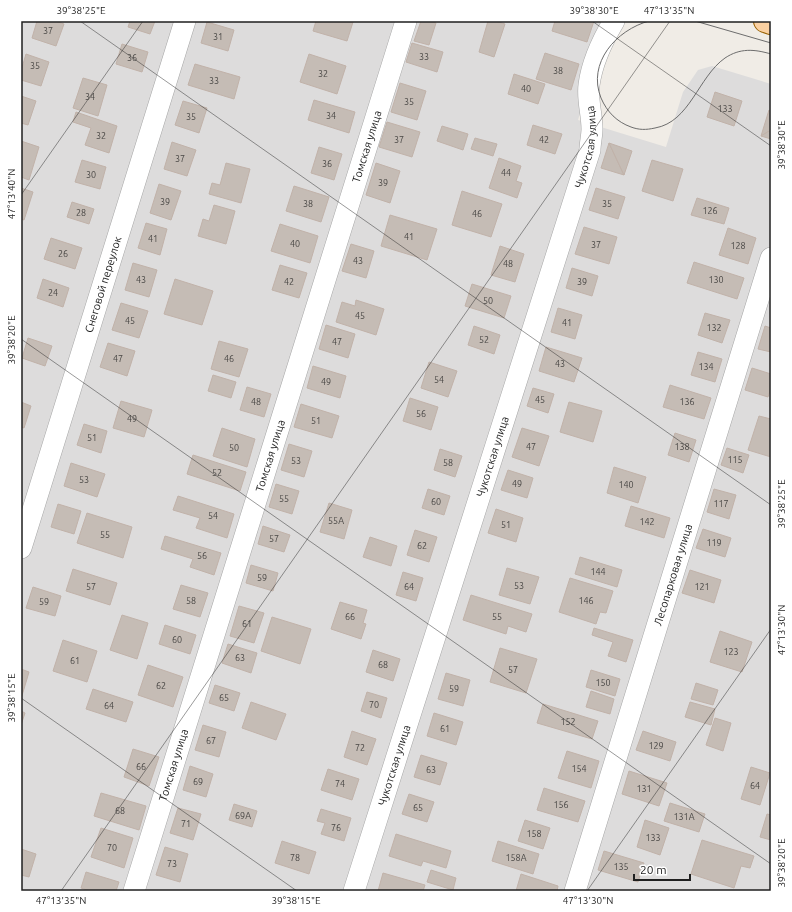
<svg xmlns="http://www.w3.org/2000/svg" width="792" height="912" font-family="Ubuntu,sans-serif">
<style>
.residential{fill:#dddcdc}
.building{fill:#c5bcb5;stroke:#c1b2a9}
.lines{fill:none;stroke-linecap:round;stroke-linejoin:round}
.minor-casing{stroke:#a6a6a6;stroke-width:22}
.major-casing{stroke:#986103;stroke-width:24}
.minor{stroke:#fff;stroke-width:21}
.major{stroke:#fad0a1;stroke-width:22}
.tram{stroke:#6d6d6d;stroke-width:1}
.ticks{fill:none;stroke:#1f1f1f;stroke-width:1;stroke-opacity:0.45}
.labels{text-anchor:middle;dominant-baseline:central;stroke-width:3.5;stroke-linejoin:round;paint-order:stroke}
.number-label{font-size:9px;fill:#484644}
.street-label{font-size:11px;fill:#1f1f1f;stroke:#fff}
.neatline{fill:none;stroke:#1f1f1f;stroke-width:1.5}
.ticks-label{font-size:10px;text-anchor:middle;fill:#1f1f1f}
</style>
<rect width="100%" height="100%" fill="#f0ece6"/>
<polygon class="residential" points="21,21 608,21 578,120 666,147 683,92 698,70 712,66 771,84 771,891 21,891"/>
<g class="building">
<polygon points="37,21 55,21 64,24 56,46 32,38"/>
<polygon points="130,21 155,21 150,34 128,27"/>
<polygon points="316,21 353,22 347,41 313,31"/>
<polygon points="421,21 428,21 436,23 429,45 414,41"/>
<polygon points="488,21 495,21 505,24 494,57 479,52"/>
<polygon points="555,21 594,21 587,42 552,31"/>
<polygon points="207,22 234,30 228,51 201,43"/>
<polygon points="412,43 443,52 437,72 406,62"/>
<polygon points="122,44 148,52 142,72 116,64"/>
<polygon points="545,53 579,64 571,90 536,79"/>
<polygon points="26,54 49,62 41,86 21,80 21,71"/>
<polygon points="309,54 346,66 337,94 300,82"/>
<polygon points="195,64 240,77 234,99 188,85"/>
<polygon points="514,74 545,84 538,104 508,94"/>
<polygon points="83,78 107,85 98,116 73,108"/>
<polygon points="400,83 426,91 417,120 391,112"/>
<polygon points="715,92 742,101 734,126 707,117"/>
<polygon points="21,96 36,101 28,125 21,123"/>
<polygon points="314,100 355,112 349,133 308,120"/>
<polygon points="183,101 207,108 199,133 175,125"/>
<polygon points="769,110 771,111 771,130 761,136"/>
<polygon points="76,112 117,126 109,153 85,145 91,128 73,122"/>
<polygon points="387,122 420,132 412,157 379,147"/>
<polygon points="533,125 562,134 555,154 527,145"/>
<polygon points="442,126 468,134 463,150 437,141"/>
<polygon points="771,130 771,139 761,136"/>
<polygon points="475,138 497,144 493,156 471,149"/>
<polygon points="21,141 39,147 29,180 21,177"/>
<polygon points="172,142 196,150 187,176 164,169"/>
<polygon points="609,143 624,175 601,168"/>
<polygon points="609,143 632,151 624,175"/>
<polygon points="319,147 342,154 334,180 311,173"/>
<polygon points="499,158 521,166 516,181 522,183 517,198 489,188"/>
<polygon points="82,160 106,167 100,189 75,182"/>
<polygon points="652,160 683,169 673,201 642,191"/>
<polygon points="226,163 250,169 241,203 209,194 212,183 220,185"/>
<polygon points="376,163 400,171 390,203 366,195"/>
<polygon points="159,184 181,191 171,220 150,213"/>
<polygon points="294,186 329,197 321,222 286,211"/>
<polygon points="21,188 33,192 24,220 21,219"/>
<polygon points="596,188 625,197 618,219 589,210"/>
<polygon points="462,191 502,204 491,237 452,225"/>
<polygon points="697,198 729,208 724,224 691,215"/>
<polygon points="72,202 94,209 89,224 67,217"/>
<polygon points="214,205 235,211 226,244 198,236 203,219 209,221"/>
<polygon points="390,215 437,229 427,260 381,246"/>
<polygon points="146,223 167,229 160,255 138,248"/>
<polygon points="280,224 318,236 310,263 271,251"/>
<polygon points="584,227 617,237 609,264 575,254"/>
<polygon points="728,228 756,238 748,264 719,255"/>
<polygon points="51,238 82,248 75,269 44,259"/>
<polygon points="351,244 374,251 366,278 342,271"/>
<polygon points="500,246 524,254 515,282 491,275"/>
<polygon points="694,262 744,278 737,299 687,283"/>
<polygon points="133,263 157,270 149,297 125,290"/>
<polygon points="280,265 307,273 299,298 272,290"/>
<polygon points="572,268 598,276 592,296 566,288"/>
<polygon points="43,279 69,288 63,307 37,298"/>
<polygon points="175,279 213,291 202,325 164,314"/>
<polygon points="472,284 511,296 504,318 465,306"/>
<polygon points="356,300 384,309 376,335 336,322 342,302 355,306"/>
<polygon points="121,303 148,311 139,338 112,330"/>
<polygon points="558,308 582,315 575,339 551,332"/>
<polygon points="705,313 730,320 722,343 698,335"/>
<polygon points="326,325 355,334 348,358 319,349"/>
<polygon points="474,326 500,335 494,354 468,345"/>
<polygon points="765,326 771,328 771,352 758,349"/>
<polygon points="28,338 52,346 45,366 22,358"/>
<polygon points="219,341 248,349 239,377 211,369"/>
<polygon points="108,343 135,351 127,376 100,367"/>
<polygon points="546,347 582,358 574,382 539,371"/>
<polygon points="698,352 722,359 715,382 691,375"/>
<polygon points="429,362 457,371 448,397 421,388"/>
<polygon points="313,366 346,376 340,398 307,388"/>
<polygon points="752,368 771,374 771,388 768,397 745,390"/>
<polygon points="213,375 236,382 231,398 208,391"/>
<polygon points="670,385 711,398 704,419 663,407"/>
<polygon points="247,387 271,394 264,417 240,410"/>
<polygon points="533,388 554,394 548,413 527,406"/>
<polygon points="410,398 438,407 431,430 403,421"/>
<polygon points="121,401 152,410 144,437 113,428"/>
<polygon points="21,402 31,406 24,428 21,427"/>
<polygon points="569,402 602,411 593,442 560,432"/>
<polygon points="301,404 339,416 332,438 294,427"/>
<polygon points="759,416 771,419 771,457 748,450"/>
<polygon points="84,424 107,431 101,453 77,445"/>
<polygon points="222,428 255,439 247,467 213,456"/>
<polygon points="522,428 549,436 539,466 512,457"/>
<polygon points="675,433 696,440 689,462 668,455"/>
<polygon points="289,444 312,451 304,477 281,470"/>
<polygon points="727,448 749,455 743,473 721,465"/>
<polygon points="440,449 462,456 455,477 434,470"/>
<polygon points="193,455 246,472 240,491 187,474"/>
<polygon points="71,463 105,474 97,497 64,486"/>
<polygon points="614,467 646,477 638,503 607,493"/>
<polygon points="508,470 533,478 527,498 501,490"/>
<polygon points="276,484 299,491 292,514 269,507"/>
<polygon points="428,489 450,496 444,515 422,508"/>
<polygon points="714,489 736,495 729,519 707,512"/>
<polygon points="178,496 234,514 227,538 196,528 200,518 173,510"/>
<polygon points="329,503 352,510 344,539 320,532"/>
<polygon points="58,504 81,511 74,534 51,527"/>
<polygon points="631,506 670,518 664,538 625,526"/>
<polygon points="496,509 523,518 516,542 488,533"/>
<polygon points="87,513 132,527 123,558 77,543"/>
<polygon points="263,526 290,535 284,552 258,544"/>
<polygon points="703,529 731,538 725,557 696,548"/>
<polygon points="415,530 437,537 429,562 407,555"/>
<polygon points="165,536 221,553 214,575 190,567 193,559 161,549"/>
<polygon points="370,537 397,546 391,566 363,557"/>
<polygon points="580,557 622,570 617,587 575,574"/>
<polygon points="251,565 278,573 273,591 246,583"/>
<polygon points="507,568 539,577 530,604 499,595"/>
<polygon points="73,569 117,583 110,605 66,591"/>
<polygon points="690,570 721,580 714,603 682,593"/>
<polygon points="403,572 423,578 416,601 396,595"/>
<polygon points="570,578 613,591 606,613 600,612 596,624 559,612"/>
<polygon points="181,585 208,593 200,617 173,609"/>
<polygon points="33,587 61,596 55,616 26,608"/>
<polygon points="471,595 532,614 526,632 508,626 506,634 463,620"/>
<polygon points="340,602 367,610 363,623 366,624 361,639 331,629"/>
<polygon points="239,606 264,613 254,643 230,636"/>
<polygon points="122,615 148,623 137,659 110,650"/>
<polygon points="272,617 311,629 300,664 261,651"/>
<polygon points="165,625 196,635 190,654 159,644"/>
<polygon points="594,628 633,640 626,662 608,656 613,642 592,635"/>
<polygon points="720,631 752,642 742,672 710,662"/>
<polygon points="63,640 97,651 87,682 53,671"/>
<polygon points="228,644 257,653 251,673 222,663"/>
<polygon points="500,648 537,659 526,693 490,682"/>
<polygon points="373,650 400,659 393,681 366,672"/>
<polygon points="148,665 183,677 173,707 138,695"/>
<polygon points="21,669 29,672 21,699"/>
<polygon points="591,670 620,679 615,696 586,687"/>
<polygon points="446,673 470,680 463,706 438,699"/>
<polygon points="696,683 718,690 713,705 691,699"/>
<polygon points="215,685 240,693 234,711 209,703"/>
<polygon points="93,689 133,702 126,722 86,709"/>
<polygon points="591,691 614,699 610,714 586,707"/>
<polygon points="367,692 387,698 381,718 361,711"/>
<polygon points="251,702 286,714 276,740 242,728"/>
<polygon points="690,702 715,709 711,725 685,717"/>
<polygon points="543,704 598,721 592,739 537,723"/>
<polygon points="21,711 25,713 21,725"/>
<polygon points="434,713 463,722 456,745 427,736"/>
<polygon points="715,718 731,723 723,751 706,745"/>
<polygon points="203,725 226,732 219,757 195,750"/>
<polygon points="352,731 376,739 367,765 344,757"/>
<polygon points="643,731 676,742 670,761 636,750"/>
<polygon points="133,749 159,757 149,786 124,777"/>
<polygon points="567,751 599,761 591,788 558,778"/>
<polygon points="421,755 447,763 440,785 414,777"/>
<polygon points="190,766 213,774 206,797 183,790"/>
<polygon points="751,767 770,773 760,805 741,799"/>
<polygon points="328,769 359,779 352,800 321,790"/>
<polygon points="629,771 667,783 659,806 622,794"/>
<polygon points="544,788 585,801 578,822 537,810"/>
<polygon points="101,793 146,806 139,830 94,816"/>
<polygon points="409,794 434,802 427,822 402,814"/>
<polygon points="670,803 705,814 699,832 664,821"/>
<polygon points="234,804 257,811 252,827 229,820"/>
<polygon points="178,808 201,814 193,840 170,833"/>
<polygon points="321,809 351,818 344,841 321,834 325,823 317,821"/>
<polygon points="767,814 771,815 771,840 760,837"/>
<polygon points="525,820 550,828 543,849 518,841"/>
<polygon points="645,820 669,828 660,855 637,847"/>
<polygon points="101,828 133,838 124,868 91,857"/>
<polygon points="396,834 451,851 446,868 423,861 421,866 389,856"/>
<polygon points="702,840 754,856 750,868 741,866 734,888 691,874"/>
<polygon points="282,841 316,852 309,874 275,863"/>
<polygon points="498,841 539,854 533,874 492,861"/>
<polygon points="165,847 188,854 180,882 156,875"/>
<polygon points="21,849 36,854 29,877 21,875"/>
<polygon points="604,851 644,863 638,882 598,870"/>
<polygon points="431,870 456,878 453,890 427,882"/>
<polygon points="86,872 119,882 116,891 90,891 81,888"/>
<polygon points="383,873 425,885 423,891 378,891"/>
<polygon points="521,874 558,886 557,891 516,891"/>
</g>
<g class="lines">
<g class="minor-casing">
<g id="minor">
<path id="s1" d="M21,548L185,21"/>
<path id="s2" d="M134,891L406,21"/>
<path id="s3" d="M354,891L590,150C590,143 592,136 592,129C592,114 587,99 589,85C592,62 602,41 614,21"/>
<path id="s4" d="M575,891L771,258"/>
</g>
</g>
<g class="major-casing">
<polyline id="major" points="765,21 771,23"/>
</g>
<use href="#minor" class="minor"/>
<use href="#major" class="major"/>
<g class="tram">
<path d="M649,21C616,30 587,63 601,98C607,112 617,122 631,127C639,130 646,130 655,128C690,122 698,77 725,58C740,48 754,49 771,54"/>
<polyline points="695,21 771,43"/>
</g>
</g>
<path class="ticks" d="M80,21L771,505M592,21L771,146M21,195L143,21M21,339L771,864M21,698L297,891M61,891L670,21M587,891L771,629"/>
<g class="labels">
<g class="number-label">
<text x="48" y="31">37</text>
<text x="218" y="37">31</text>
<text x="424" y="57">33</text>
<text x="132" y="58">36</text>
<text x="35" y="66">35</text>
<text x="558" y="71">38</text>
<text x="323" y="74">32</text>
<text x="214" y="81">33</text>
<text x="526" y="89">40</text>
<text x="90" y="97">34</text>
<text x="409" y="102">35</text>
<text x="725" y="109">133</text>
<text x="331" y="116">34</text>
<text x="191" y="117">35</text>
<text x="101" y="136">32</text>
<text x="399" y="140">37</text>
<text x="544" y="140">42</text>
<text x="180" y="159">37</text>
<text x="327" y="164">36</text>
<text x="506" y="173">44</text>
<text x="91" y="175">30</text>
<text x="383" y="183">39</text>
<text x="165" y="202">39</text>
<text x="308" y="204">38</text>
<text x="607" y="204">35</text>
<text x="710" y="211">126</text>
<text x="81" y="213">28</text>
<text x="477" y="214">46</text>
<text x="409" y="237">41</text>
<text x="153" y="239">41</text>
<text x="295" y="244">40</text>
<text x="596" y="245">37</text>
<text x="738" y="246">128</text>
<text x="63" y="254">26</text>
<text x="358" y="261">43</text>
<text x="508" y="264">48</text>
<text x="141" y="280">43</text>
<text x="716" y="280">130</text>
<text x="289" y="282">42</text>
<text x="582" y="282">39</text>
<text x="53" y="293">24</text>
<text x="488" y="301">50</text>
<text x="360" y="316">45</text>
<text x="130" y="321">45</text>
<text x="567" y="323">41</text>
<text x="714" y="328">132</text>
<text x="484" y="340">52</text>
<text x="337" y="342">47</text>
<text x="118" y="359">47</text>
<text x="229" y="359">46</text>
<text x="560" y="364">43</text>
<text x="706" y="367">134</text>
<text x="439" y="380">54</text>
<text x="326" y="382">49</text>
<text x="540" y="400">45</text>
<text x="256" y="402">48</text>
<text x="687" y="402">136</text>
<text x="421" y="414">56</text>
<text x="132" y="419">49</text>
<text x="316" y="421">51</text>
<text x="92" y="438">51</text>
<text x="531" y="447">47</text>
<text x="682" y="447">138</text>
<text x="234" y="448">50</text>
<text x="735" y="460">115</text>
<text x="296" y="461">53</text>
<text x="448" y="463">58</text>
<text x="217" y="473">52</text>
<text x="84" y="480">53</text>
<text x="517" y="484">49</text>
<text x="626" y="485">140</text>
<text x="284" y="499">55</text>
<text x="436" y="502">60</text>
<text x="721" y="504">117</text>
<text x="213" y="516">54</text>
<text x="336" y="521">55А</text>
<text x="647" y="522">142</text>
<text x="506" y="525">51</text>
<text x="105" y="535">55</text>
<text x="274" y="539">57</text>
<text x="714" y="543">119</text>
<text x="422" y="546">62</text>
<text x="202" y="556">56</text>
<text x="598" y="572">144</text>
<text x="262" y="578">59</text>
<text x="519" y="586">53</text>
<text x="91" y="587">57</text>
<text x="409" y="587">64</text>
<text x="702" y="587">121</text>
<text x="191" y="601">58</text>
<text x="586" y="601">146</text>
<text x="44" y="602">59</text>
<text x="350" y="617">66</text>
<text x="497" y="617">55</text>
<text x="247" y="624">61</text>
<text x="177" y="640">60</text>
<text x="731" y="652">123</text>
<text x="240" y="658">63</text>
<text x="75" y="661">61</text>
<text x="383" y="665">68</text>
<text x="513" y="670">57</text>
<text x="603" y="683">150</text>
<text x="161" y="686">62</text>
<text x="454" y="689">59</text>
<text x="224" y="698">65</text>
<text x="374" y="705">70</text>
<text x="109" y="706">64</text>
<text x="568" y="722">152</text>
<text x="445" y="729">61</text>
<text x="211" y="741">67</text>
<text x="656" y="746">129</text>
<text x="360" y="748">72</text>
<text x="141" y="767">66</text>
<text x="579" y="769">154</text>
<text x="431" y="770">63</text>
<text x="198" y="782">69</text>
<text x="340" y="784">74</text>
<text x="755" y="786">64</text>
<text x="644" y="789">131</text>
<text x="561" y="805">156</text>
<text x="418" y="808">65</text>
<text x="120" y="811">68</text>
<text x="243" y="816">69А</text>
<text x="684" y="817">131А</text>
<text x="186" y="824">71</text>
<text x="336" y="828">76</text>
<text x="534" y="834">158</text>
<text x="653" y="838">133</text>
<text x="112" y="848">70</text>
<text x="295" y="858">78</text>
<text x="516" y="858">158А</text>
<text x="172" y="864">73</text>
<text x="621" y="867">135</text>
</g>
<g class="street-label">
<text stroke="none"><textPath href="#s2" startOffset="780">Томская улица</textPath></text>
<text stroke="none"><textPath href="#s3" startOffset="780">Чукотская улица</textPath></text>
<text stroke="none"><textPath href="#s1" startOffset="276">Снеговой переулок</textPath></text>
<text stroke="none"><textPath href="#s2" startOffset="456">Томская улица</textPath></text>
<text stroke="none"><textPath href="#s3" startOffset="456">Чукотская улица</textPath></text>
<text stroke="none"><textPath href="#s4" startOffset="331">Лесопарковая улица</textPath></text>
<text stroke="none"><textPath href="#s2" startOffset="132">Томская улица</textPath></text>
<text stroke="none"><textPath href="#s3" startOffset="132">Чукотская улица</textPath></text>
</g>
</g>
<rect width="792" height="912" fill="none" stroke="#ffffff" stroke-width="44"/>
<path d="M634 874v6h56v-6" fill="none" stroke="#1f1f1f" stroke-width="2"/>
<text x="640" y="874" font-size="12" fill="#1f1f1f" stroke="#ffffff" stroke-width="3" paint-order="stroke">20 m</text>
<rect x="22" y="22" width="748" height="868" class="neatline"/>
<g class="ticks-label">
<text x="81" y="14">39°38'25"E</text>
<text x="594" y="14">39°38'30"E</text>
<text x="669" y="14">47°13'35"N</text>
<text transform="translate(781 145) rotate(-90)" y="4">39°38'30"E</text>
<text transform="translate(11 194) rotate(-90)" y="4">47°13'40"N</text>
<text transform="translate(11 340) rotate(-90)" y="4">39°38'20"E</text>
<text transform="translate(781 504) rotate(-90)" y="4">39°38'25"E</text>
<text transform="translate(781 630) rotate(-90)" y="4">47°13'30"N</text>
<text transform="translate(11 698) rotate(-90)" y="4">39°38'15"E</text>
<text transform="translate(781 863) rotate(-90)" y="4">39°38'20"E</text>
<text x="61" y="904">47°13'35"N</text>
<text x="296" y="904">39°38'15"E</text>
<text x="588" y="904">47°13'30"N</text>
</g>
</svg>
